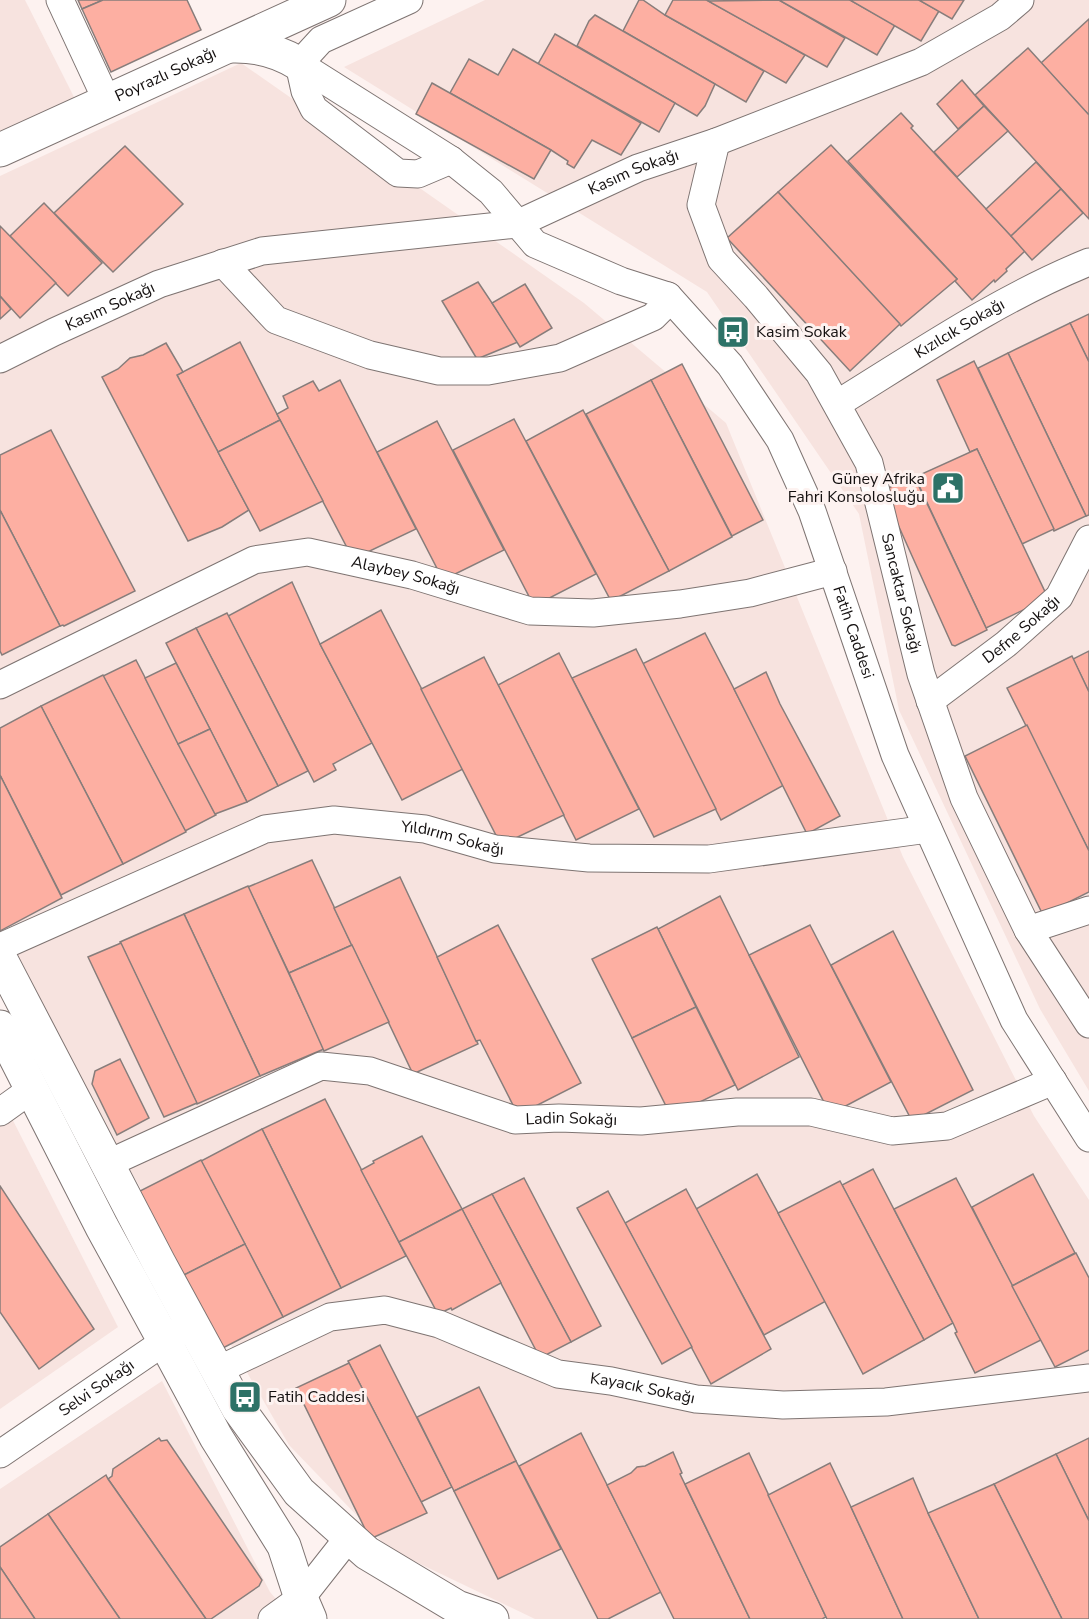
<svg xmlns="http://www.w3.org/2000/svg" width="1089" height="1619" font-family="'Nunito Sans',sans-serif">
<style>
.built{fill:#f7e3df}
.building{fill:#fdafa2;stroke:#877d7b;stroke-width:1.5}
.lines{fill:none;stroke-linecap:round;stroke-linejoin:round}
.minor-casing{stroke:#7e7472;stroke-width:29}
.major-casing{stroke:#7e7472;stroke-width:35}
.minor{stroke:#fff;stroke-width:27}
.major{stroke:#fff;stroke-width:33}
.labels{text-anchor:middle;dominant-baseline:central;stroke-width:6;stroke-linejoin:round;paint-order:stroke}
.street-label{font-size:16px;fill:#130f0f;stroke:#fdf2f0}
.poi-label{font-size:16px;fill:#130f0f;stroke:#fdf2f0;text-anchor:start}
</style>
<rect width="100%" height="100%" fill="#fdf2f0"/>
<g class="built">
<polygon points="0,0 25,0 77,103 0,135"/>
<polygon points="485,0 1089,0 1089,1091 1040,1009 899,710 859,514 707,292 344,67"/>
<polygon points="241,63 584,303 726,423 903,857 1034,1116 1089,1200 1089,1619 535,1619 389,1549 289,1445 41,1016 0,931 0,176"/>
<polygon points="0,1095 118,1327 0,1409"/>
<polygon points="162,1381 270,1592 293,1619 0,1619 0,1489"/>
</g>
<g class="building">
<polygon points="78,0 103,0 82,9"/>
<polygon points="103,0 187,0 201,30 111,72 82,9"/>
<polygon points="639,0 643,0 665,15 764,71 746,102 623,31"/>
<polygon points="673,0 707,0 805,55 786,83 665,15"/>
<polygon points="779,0 845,38 827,67 708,1"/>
<polygon points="779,0 850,0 895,25 877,55"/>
<polygon points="850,0 919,0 939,11 921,41"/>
<polygon points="919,0 964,0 952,19"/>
<polygon points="595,15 715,84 705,106 697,116 577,46 589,21"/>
<polygon points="1089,19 1089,115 1041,63"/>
<polygon points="555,34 675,103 659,132 538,64"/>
<polygon points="1028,48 1089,115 1089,219 975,95"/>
<polygon points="513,49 641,123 621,155 592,140 574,168 567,164 568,161 551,150 450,93 469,59 498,75"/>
<polygon points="962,80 984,106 958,129 937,104"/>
<polygon points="432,83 551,150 534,179 416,114"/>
<polygon points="984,106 1008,131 957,177 934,152"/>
<polygon points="901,113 913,126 911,128 1025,251 1006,269 1007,271 995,282 994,280 972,300 955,281 957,279 848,161"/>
<polygon points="831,145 957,279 901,326 778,192"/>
<polygon points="125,146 183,204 113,272 54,213"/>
<polygon points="1036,162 1061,189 1011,236 986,209"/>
<polygon points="1061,189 1083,213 1032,260 1011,236"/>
<polygon points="778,192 900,324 850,371 727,238"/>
<polygon points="44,203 102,263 68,296 10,236"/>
<polygon points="0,226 56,283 20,318 0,296"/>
<polygon points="478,282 518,342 477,359 442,301"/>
<polygon points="525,284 552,328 520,347 492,303"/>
<polygon points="0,296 11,309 0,319"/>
<polygon points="1089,314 1089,362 1070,323"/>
<polygon points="1070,323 1089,362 1089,515 1086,516 1008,353"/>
<polygon points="240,342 280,420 218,452 177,375"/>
<polygon points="166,343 183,372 177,375 249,510 222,527 188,541 102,377 118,369 130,358 143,355"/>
<polygon points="1008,353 1086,516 1054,531 978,368"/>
<polygon points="974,361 1054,529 1022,544 977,449 970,452 937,380"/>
<polygon points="682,364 763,520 732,536 651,380"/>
<polygon points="340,380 416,529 353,559 277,414 288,408 283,396 313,381 319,391"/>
<polygon points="651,380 732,537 669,571 586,414"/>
<polygon points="583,410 669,571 611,601 526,441"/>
<polygon points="514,419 596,574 534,606 453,450"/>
<polygon points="280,420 323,501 260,531 218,452"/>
<polygon points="437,421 504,550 443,580 377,452"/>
<polygon points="51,430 135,591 64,626 63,625 60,626 0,510 0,455"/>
<polygon points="977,449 1048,598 986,628 915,477"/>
<polygon points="914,476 987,630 955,646 952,645 895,518 884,490"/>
<polygon points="0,510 60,626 2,655 0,651"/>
<polygon points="292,582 320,644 372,743 333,764 336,770 314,782 228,616"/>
<polygon points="381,610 463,769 402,800 320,644"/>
<polygon points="227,613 308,771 278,786 196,628"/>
<polygon points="196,628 278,786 247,802 166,643"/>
<polygon points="705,633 784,785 721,820 642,664"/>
<polygon points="636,649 716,809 654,837 572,678"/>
<polygon points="1089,651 1089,692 1073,659"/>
<polygon points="559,653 639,809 576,840 498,685"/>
<polygon points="1072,656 1089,692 1089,851 1007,688"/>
<polygon points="484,657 564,815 501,845 421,689"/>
<polygon points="136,660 216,815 185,831 103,676"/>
<polygon points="176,663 210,729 178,744 145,678"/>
<polygon points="766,672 780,704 840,816 807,834 734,689"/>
<polygon points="103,675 186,832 123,864 41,706"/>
<polygon points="41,706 123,864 61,895 0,775 0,728"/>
<polygon points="1027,725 1089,851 1089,892 1043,915 965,756"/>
<polygon points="210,729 247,802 215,814 178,744"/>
<polygon points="0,775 62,898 0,931"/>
<polygon points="312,860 352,945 289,973 248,887"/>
<polygon points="400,877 478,1044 413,1074 334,908"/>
<polygon points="248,886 324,1049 260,1076 184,914"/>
<polygon points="720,896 799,1057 738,1090 658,929"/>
<polygon points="184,914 260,1076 197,1104 120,942"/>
<polygon points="498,925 581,1083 518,1115 480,1040 476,1041 437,957"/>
<polygon points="810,925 891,1082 840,1109 829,1112 749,955"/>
<polygon points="657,927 696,1007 632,1038 592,959"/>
<polygon points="893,931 973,1090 912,1121 831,965"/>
<polygon points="121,943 197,1103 164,1117 88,957"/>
<polygon points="352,945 389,1022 324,1051 289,973"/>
<polygon points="696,1007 735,1085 671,1116 632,1038"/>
<polygon points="120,1059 149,1118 117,1135 92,1084 95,1071"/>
<polygon points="325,1099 406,1256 341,1288 262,1129"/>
<polygon points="262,1129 341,1288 283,1317 201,1161"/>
<polygon points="422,1136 462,1209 399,1242 361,1170 374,1163 373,1161"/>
<polygon points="201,1160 245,1244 182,1276 138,1192"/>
<polygon points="873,1169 953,1323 924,1340 842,1185"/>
<polygon points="757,1174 826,1301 764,1335 696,1209"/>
<polygon points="1033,1174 1075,1253 1012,1286 972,1207"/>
<polygon points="524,1178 601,1326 571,1342 492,1194"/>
<polygon points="956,1178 1041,1340 975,1373 955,1333 957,1332 953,1323 894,1209"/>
<polygon points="840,1181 924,1340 863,1374 778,1213"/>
<polygon points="0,1186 94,1329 39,1369 0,1312"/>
<polygon points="686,1189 771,1349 711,1384 625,1223"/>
<polygon points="608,1191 692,1347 662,1364 577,1208"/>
<polygon points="492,1194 571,1342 540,1358 462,1209"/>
<polygon points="462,1209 501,1283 452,1310 451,1308 438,1314 399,1242"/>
<polygon points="245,1244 283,1317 221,1349 182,1276"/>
<polygon points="1076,1253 1089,1278 1089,1350 1055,1367 1012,1286"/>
<polygon points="380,1345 452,1487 421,1502 348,1361"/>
<polygon points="349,1363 427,1513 370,1539 296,1388"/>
<polygon points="479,1387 516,1461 454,1491 417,1417"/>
<polygon points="581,1433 661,1592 608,1619 598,1619 519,1466"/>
<polygon points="159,1438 161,1441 167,1440 262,1580 259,1586 211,1619 206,1619 108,1479 112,1476 113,1469"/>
<polygon points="1089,1438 1089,1521 1056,1454"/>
<polygon points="673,1452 682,1473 680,1474 750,1619 674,1619 607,1485 631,1473 637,1467 645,1466"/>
<polygon points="749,1453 826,1617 822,1619 750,1619 685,1484"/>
<polygon points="1056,1454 1089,1521 1089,1619 1062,1619 994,1484"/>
<polygon points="516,1461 561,1549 498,1579 454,1491"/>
<polygon points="830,1463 851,1507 903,1619 827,1619 768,1495"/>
<polygon points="106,1475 108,1479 206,1619 120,1619 48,1514"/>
<polygon points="913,1478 928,1513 979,1619 903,1619 851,1507"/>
<polygon points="994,1484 1062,1619 979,1619 928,1513"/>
<polygon points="48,1514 120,1619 35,1619 0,1567 0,1547"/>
<polygon points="0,1567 35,1619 0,1619"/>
</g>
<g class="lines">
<g class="minor-casing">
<g id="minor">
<polyline points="60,0 107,101"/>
<path id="s1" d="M299,64L451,160L491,192L535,244L621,281L668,296L730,365L780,440L812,511L895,755L1014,1020L1089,1138"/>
<polyline points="299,64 305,91 314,109 398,173 418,174 451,160"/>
<polyline points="299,64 321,40 409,0"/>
<path id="s2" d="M716,142L701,205L721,259L756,297L819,373L869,463L921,674L964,798L1028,930L1089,1024"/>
<polyline points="223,263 276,320 370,355 439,371 488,371 560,358 653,317 663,307 668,296"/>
<path id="s3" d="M0,359L54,332L159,284L262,251L517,224L638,168L716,142L921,62L1000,17L1020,0"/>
<path id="s4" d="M837,404C918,354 1000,298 1089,262"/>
<path id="s5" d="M0,685L254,560L308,552L412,575L530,611L593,613L680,604L750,593L833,571"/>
<path id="s6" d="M930,701L1006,644L1059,597L1089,539"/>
<polyline points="1028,930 1089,910"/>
<path id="s7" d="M0,947L265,829L334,820L425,829L495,849L589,858L709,859L928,829"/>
<polyline points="0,1112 32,1089"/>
<path id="s8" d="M107,1164L321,1066L370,1071L515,1120L559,1118L641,1121L737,1112H811L892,1131L947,1126L1053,1081"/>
<path id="s9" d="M218,1370L330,1317L385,1310L439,1324L558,1374L611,1381L696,1399L783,1405L886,1402L1089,1378"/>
<path id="s10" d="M0,1454L180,1331"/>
<polyline points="272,1619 301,1598 349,1537"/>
</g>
</g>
<g class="major-casing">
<g id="major">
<path d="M230,46C255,45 277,50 299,64"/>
<path id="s11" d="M0,150L329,0"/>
<polyline points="0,958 159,1263 238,1408 299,1492 367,1553 457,1607 492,1619"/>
<polyline points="0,1027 102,1227 165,1342 216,1437 284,1546 301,1598 310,1619"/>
</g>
</g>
<use href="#minor" class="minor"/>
<use href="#major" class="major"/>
</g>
<defs>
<g id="bus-square" transform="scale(1.725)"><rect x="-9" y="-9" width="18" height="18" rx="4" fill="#2d7267" stroke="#fdf2f0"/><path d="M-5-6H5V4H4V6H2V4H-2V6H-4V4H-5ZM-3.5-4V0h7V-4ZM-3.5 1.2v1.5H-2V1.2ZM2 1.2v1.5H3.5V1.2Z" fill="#fff"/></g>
<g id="civic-square" transform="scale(1.725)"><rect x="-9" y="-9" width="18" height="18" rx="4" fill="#2d7267" stroke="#fdf2f0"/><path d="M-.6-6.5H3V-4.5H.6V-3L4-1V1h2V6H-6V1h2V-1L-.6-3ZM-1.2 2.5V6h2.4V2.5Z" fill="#fff"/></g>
</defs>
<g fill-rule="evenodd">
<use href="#bus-square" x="733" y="332"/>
<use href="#civic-square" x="948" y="488"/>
<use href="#bus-square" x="245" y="1397"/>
</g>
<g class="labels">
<g class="street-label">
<text stroke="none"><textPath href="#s11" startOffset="182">Poyrazlı Sokağı</textPath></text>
<text stroke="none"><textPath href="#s3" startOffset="668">Kasım Sokağı</textPath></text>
<text stroke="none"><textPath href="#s3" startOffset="122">Kasım Sokağı</textPath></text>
<text stroke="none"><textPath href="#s4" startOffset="144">Kızılcık Sokağı</textPath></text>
<text stroke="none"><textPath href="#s5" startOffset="438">Alaybey Sokağı</textPath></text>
<text stroke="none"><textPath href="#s2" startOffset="510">Sancaktar Sokağı</textPath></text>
<text stroke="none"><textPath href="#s6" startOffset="116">Defne Sokağı</textPath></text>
<text stroke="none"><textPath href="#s1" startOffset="831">Fatih Caddesi</textPath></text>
<text stroke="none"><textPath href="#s7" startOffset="480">Yıldırım Sokağı</textPath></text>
<text stroke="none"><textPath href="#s8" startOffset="494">Ladin Sokağı</textPath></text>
<text stroke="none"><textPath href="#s9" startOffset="450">Kayacık Sokağı</textPath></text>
<text stroke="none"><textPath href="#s10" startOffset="117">Selvi Sokağı</textPath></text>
</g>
<g class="poi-label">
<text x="756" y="332">Kasim Sokak</text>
<text x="925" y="479" text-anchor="end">Güney Afrika<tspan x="925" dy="18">Fahri Konsolosluğu</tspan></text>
<text x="268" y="1397">Fatih Caddesi</text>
</g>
</g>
</svg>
